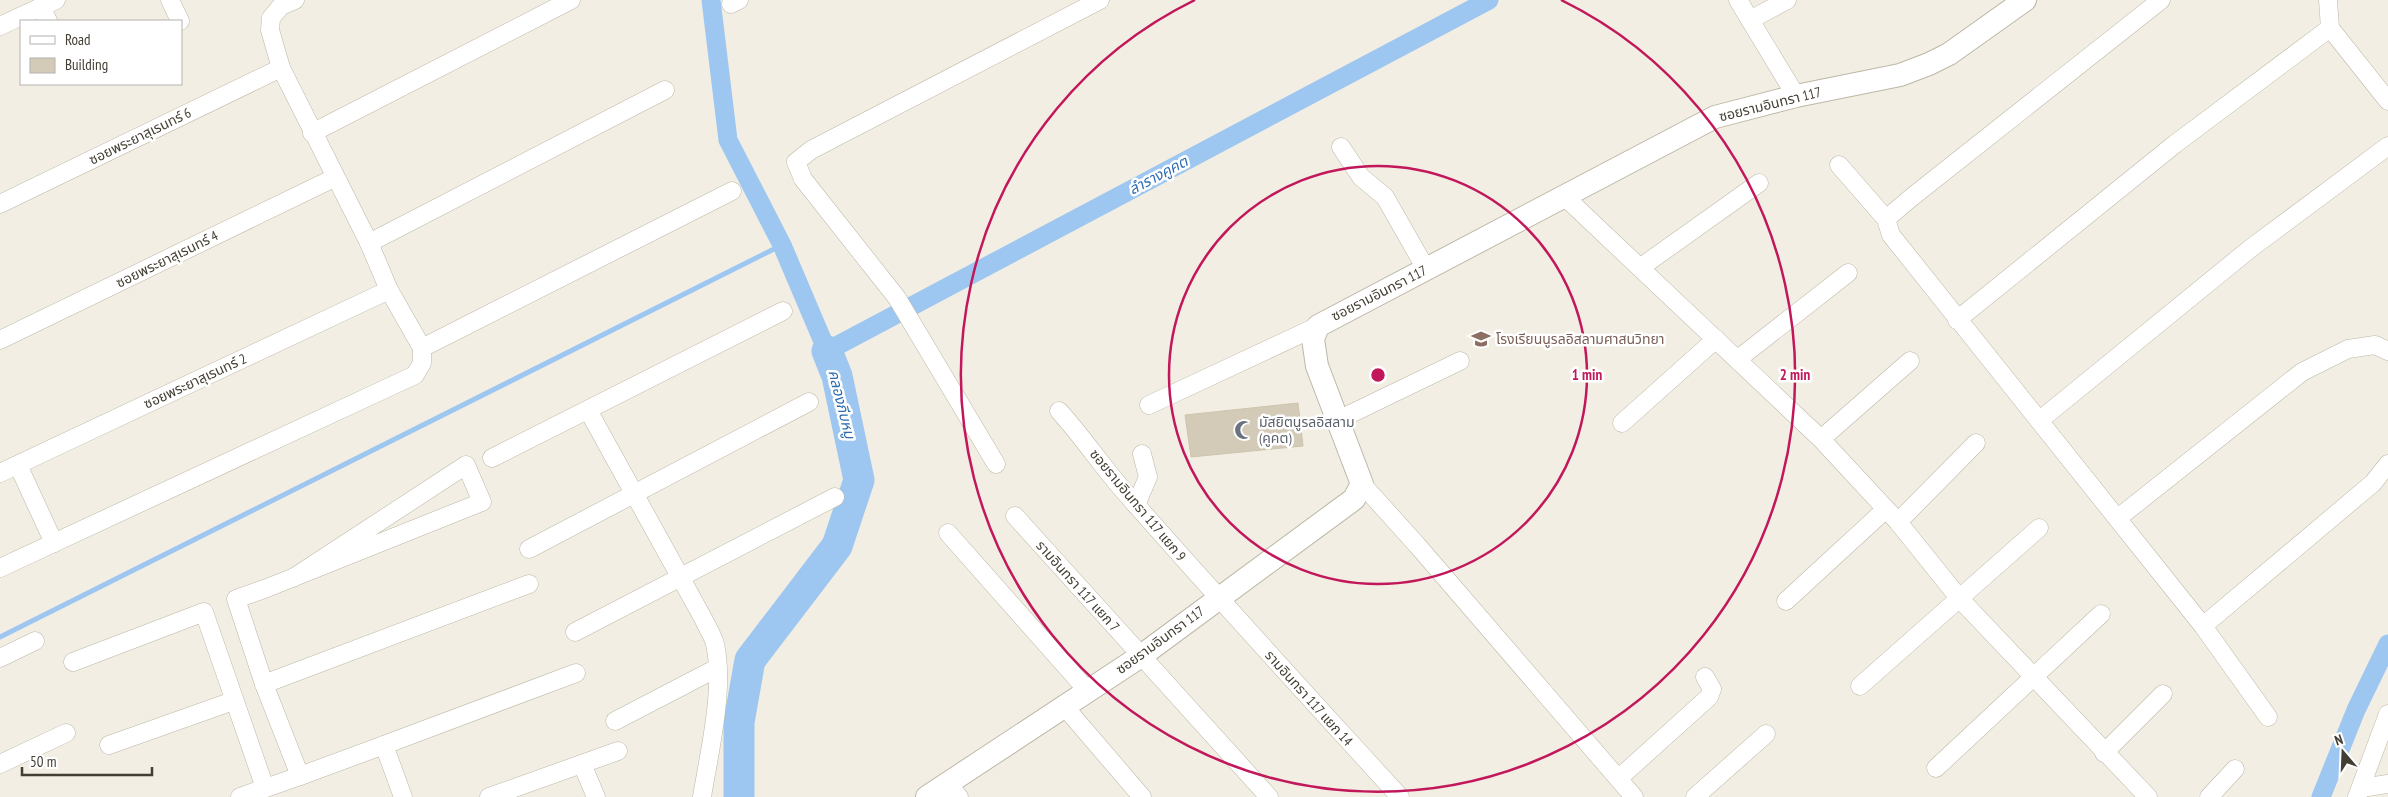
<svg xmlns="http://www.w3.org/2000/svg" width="2388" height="797" font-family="'PT Sans Narrow','Noto Sans Thai',sans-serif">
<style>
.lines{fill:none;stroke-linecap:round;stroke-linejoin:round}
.stream{stroke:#9dc7f0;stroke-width:5}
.canal{stroke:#9dc7f0;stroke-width:19}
.river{stroke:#9dc7f0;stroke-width:31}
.building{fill:#d3cbb8;stroke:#cec4ac}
.minor-casing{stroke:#bdb7a6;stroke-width:19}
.tertiary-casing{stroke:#bdb7a6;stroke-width:24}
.minor{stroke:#fff;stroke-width:18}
.tertiary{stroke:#fff;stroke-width:22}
.ring{fill:none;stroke:#c2185b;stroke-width:2.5}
.labels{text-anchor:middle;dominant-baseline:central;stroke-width:5;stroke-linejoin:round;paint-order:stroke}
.street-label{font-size:14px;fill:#433e33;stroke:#fff}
.education-label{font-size:14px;fill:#785e54;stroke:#fff;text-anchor:start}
.worship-label{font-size:14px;fill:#5b616d;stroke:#fff;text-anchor:start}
.water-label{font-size:15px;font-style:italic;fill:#2d6caf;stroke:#fff}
.centre{fill:#c2185b;stroke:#fff;stroke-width:2.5}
.ring-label{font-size:15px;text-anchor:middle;font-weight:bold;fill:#c2185b;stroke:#fff;stroke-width:5;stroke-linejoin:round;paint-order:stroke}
</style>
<rect width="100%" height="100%" fill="#f2eee3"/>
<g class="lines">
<polyline class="stream" points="0,637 782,245"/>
<g class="canal">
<polyline points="711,0 728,140 782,245 827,351 1489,0"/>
<polyline points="2321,797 2356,710 2388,644"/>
</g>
<polyline class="river" points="739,797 739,722 750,660 837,546 859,480 837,376 827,351"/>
</g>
<polygon class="building" points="1298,403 1303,446 1191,457 1185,415"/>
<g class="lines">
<g class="minor-casing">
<g id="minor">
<polyline points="170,0 180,21"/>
<polyline points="1738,0 1796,96"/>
<polyline points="2328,0 2330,28 2388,101"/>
<polyline points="731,4 739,0"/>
<polyline points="41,7 48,21"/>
<polyline points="1750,20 1787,0"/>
<polyline points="0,26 56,0"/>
<polyline points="312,133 571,0"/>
<polyline points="1341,147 1361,177 1385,197 1426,269"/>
<polyline points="1839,165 1886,219 1891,235 2203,626 2268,717"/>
<polyline points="1564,196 1821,439 1898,522 1959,598 2148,797"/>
<polyline points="0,204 281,68"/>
<polyline points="1886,219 1912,197 2161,0"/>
<polyline points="369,243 665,90"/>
<polyline points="1641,267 1759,183"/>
<polyline points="1957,320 2175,144 2330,28"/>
<polyline points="0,340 334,178"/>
<polyline points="422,348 732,191"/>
<polyline points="1738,359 1848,273"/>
<polyline points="1149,405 1318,326"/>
<path d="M588,410L704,620C707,627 713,636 715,644C725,688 709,753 702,797"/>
<path d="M1059,411C1082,436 1101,465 1123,490C1214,594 1307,695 1400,797"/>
<polyline points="1338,420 1460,361"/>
<polyline points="2040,420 2251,248 2388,146"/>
<polyline points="1622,423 1716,339"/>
<polyline points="1821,439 1910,361"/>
<polyline points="492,458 783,311"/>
<polyline points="996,464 897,298 803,179 796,162 811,150 1100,0"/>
<polyline points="18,465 54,543"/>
<polyline points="0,473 389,290"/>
<polyline points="1362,484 1417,545 1634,797"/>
<polyline points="1136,505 1148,477 1142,454"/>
<polyline points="1015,516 1269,797"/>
<polyline points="2118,518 2302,372 2348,349 2375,345 2388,351"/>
<polyline points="1898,522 1976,443"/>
<polyline points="948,533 1087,690"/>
<polyline points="529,549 809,402"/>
<polyline points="0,568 415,375 422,363 422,348 389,290 369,243 281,68 270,30 271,18 281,6 295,0"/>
<polyline points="293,578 466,465 482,502 267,588 236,599 264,684 300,776 384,745 403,797"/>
<polyline points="1786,601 1886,509"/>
<polyline points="2203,626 2373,483 2388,464"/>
<polyline points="575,632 835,497"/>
<polyline points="0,658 35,641"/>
<polyline points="73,662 204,612 265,788"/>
<polyline points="264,684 529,584"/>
<polyline points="1860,686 2039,528"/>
<polyline points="1064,706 1142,797"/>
<polyline points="615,721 717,668"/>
<polyline points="109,745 233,701"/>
<polyline points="384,745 576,673"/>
<polyline points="2104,753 2163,694"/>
<polyline points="0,764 66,733"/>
<polyline points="582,764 596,797"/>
<polyline points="1936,768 2101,614"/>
<polyline points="1619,778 1709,697 1712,689 1705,677"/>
<polyline points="947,783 959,797"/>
<polyline points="2361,788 2388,784"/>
<polyline points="240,797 300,776"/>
<polyline points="489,797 618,751"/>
<polyline points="1695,797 1766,734"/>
<polyline points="2209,797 2235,769"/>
<polyline points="2357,797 2388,714"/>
</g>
</g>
<g class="tertiary-casing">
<polyline id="tertiary" points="927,797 1141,656 1354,499 1362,484 1317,366 1313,339 1318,326 1715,117 1796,96 1900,75 1929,64 1949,54 2025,0"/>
</g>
<use href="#minor" class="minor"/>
<use href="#tertiary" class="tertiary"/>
</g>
<g class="ring">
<circle cx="1378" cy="375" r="209"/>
<path d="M1561 0A417 417 0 1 1 1195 0"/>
</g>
<defs>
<g id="school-bare" transform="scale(1.5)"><path d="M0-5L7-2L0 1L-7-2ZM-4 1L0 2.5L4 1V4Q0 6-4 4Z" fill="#8d6e63" stroke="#fff" stroke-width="2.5" paint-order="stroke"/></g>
<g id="mosque-bare" transform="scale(1.5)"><path d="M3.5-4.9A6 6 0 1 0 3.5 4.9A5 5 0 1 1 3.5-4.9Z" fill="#6b7280" stroke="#fff" stroke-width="2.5" paint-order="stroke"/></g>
</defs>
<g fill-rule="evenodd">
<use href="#school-bare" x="1481" y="339"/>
<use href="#mosque-bare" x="1244" y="430"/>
</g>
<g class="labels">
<g class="street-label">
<text transform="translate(1770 104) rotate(-14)">ซอยรามอินทรา 117</text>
<text transform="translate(140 136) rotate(-26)">ซอยพระยาสุเรนทร์ 6</text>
<text transform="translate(167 259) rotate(-26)">ซอยพระยาสุเรนทร์ 4</text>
<text transform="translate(1379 293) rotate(-27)">ซอยรามอินทรา 117</text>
<text transform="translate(195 381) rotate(-25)">ซอยพระยาสุเรนทร์ 2</text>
<text transform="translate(1138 505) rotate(50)">ซอยรามอินทรา 117 แยก 9</text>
<text transform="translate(1078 586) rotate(48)">รามอินทรา 117 แยก 7</text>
<text transform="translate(1160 640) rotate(-36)">ซอยรามอินทรา 117</text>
<text transform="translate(1309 698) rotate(48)">รามอินทรา 117 แยก 14</text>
</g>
<g class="education-label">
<text x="1496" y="339">โรงเรียนนูรลอิสลามศาสนวิทยา</text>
</g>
<g class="worship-label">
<text x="1259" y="422">มัสยิตนูรลอิสลาม<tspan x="1259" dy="16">(คูคต)</tspan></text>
</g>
<g class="water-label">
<text transform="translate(1158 175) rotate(-28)">ลำรางคูคต</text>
<text transform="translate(842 404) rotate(76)">คลองกีบหมู</text>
</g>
</g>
<circle cx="1378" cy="375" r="8" class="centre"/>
<g class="ring-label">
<text x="1587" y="380">1 min</text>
<text x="1795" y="380">2 min</text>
</g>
<rect x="20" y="20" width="162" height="65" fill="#ffffff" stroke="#b4b2ad"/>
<rect x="30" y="36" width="25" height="8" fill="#ffffff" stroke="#b4b2ad"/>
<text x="65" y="45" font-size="15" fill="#433e33">Road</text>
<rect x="30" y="58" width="25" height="15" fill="#d3cbb8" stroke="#b4b2ad"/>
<text x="65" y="70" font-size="15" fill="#433e33">Building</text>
<g transform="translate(2343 752) rotate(341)" stroke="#ffffff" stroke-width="4" paint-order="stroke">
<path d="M0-4L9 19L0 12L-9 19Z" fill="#433e33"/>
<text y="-8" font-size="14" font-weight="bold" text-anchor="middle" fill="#433e33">N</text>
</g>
<path d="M22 767v8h130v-8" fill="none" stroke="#433e33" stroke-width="2.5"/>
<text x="30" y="767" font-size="15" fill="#433e33" stroke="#ffffff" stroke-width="4" paint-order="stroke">50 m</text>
</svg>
